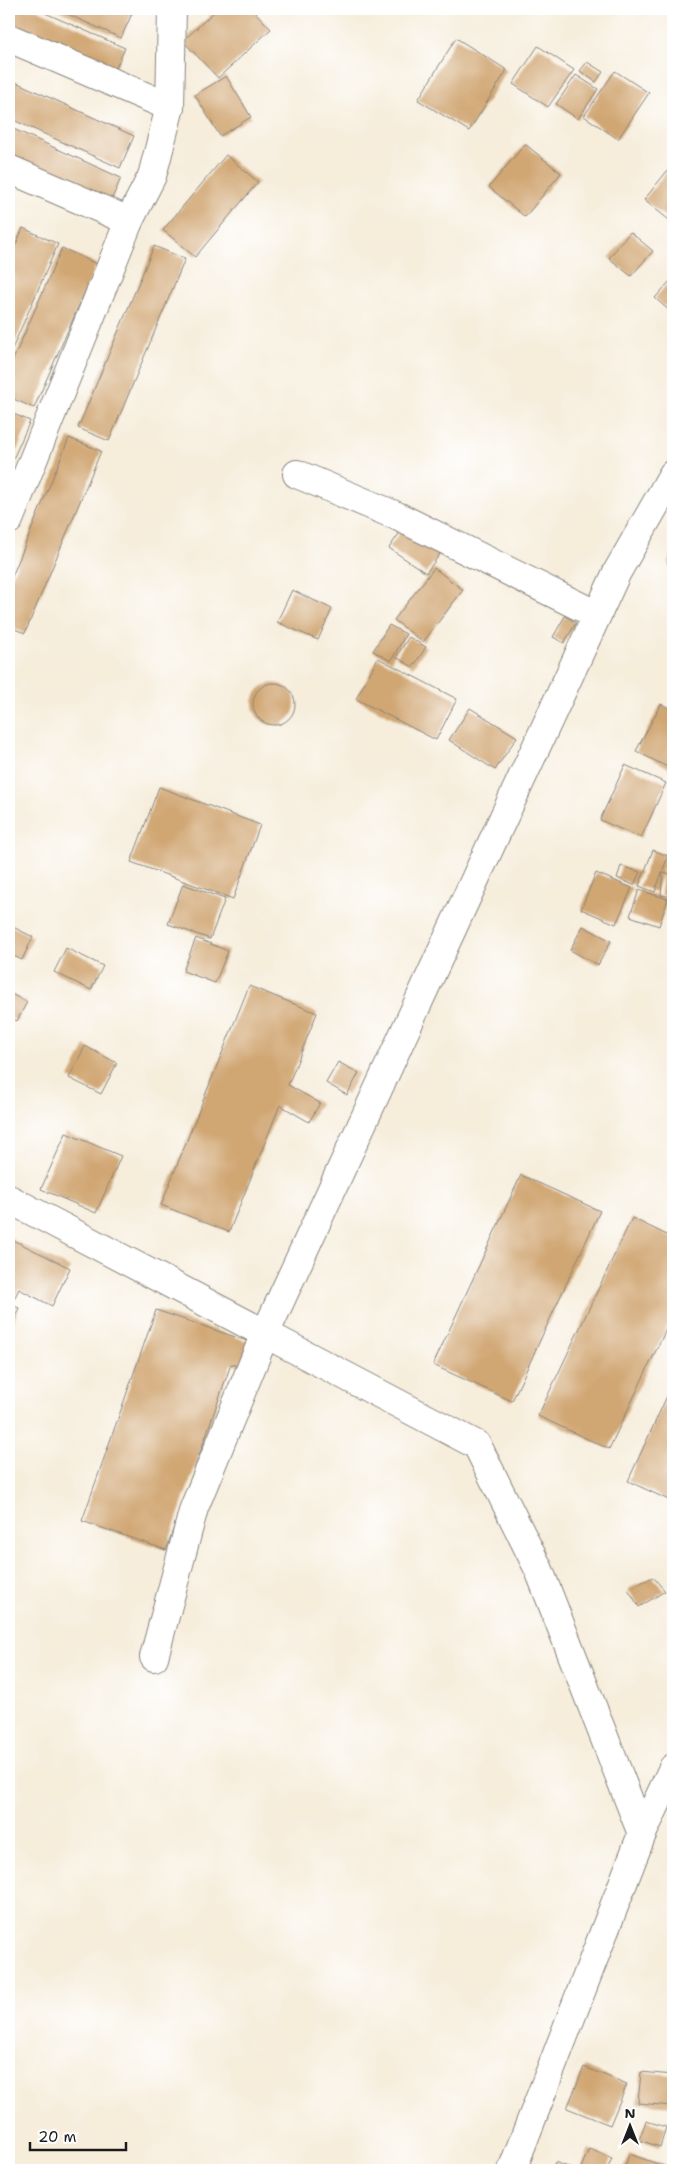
<svg xmlns="http://www.w3.org/2000/svg" width="682" height="2179" font-family="'Shantell Sans',sans-serif">
<style>
.building{fill:#d0a672}
.lines{fill:none;stroke-linecap:round;stroke-linejoin:round}
.minor-casing{stroke:#89847c;stroke-width:30}
.minor{stroke:#fff;stroke-width:28}
</style>
<rect width="100%" height="100%" fill="#fff"/>
<filter id="ink" filterUnits="userSpaceOnUse"><feTurbulence type="fractalNoise" baseFrequency=".02" numOctaves="2"/><feDisplacementMap in="SourceGraphic" scale="10" xChannelSelector="R" yChannelSelector="G"/><feConvolveMatrix kernelMatrix="1 2 1 2 8 2 1 2 1" color-interpolation-filters="sRGB"/></filter>
<filter id="wash" filterUnits="userSpaceOnUse"><feTurbulence type="fractalNoise" baseFrequency=".0096" numOctaves="4" result="noise"/><feDisplacementMap in="SourceGraphic" scale="20" xChannelSelector="R" yChannelSelector="G"/><feGaussianBlur stdDeviation="1.12" result="paint"/><feColorMatrix in="noise" values="0 0 0 0 0 0 0 0 0 0 0 0 0 0 0 0 0 1.4 0 .05"/><feComposite in="paint" operator="in"/></filter>
<g filter="url(#wash)">
<rect width="100%" height="100%" fill="#f6eddb"/>
<g id="blocks">
<g class="building">
<polygon points="9,9 36,9 125,48 110,81 9,36"/>
<polygon points="56,9 134,9 121,38"/>
<polygon points="217,9 252,9 271,29 218,78 183,41"/>
<polygon points="456,38 507,70 469,131 418,100"/>
<polygon points="538,46 574,70 548,107 513,84"/>
<polygon points="587,62 603,72 596,82 580,71"/>
<polygon points="615,71 649,93 618,139 584,116"/>
<polygon points="576,75 598,89 578,119 556,104"/>
<polygon points="226,76 251,117 220,136 195,95"/>
<polygon points="9,79 134,136 120,168 9,118"/>
<polygon points="9,127 121,178 107,210 9,166"/>
<polygon points="525,144 561,173 525,217 489,187"/>
<polygon points="226,155 258,182 195,257 163,230"/>
<polygon points="667,171 673,176 673,223 644,200"/>
<polygon points="23,228 58,244 9,356 9,260"/>
<polygon points="630,232 653,251 631,276 609,258"/>
<polygon points="154,246 185,259 109,441 78,428"/>
<polygon points="62,248 97,264 34,408 9,397 9,369"/>
<polygon points="670,281 673,283 673,314 655,298"/>
<polygon points="9,412 30,421 9,468"/>
<polygon points="69,438 101,451 25,633 9,627 9,584"/>
<polygon points="403,528 440,554 426,573 389,548"/>
<polygon points="673,552 673,566 667,563"/>
<polygon points="434,568 463,590 423,642 394,620"/>
<polygon points="292,590 332,609 318,640 277,622"/>
<polygon points="565,616 576,623 564,643 553,637"/>
<polygon points="389,625 406,634 391,661 373,651"/>
<polygon points="409,637 426,647 413,667 396,657"/>
<polygon points="378,658 457,699 436,740 356,699"/>
<circle cx="274" cy="704" r="21"/>
<polygon points="661,704 673,710 673,766 671,769 636,751"/>
<polygon points="470,708 517,737 495,770 449,740"/>
<polygon points="625,765 666,783 641,838 600,820"/>
<polygon points="159,787 260,825 233,899 131,862"/>
<polygon points="653,850 668,856 655,892 639,886"/>
<polygon points="621,866 640,872 634,885 617,878"/>
<polygon points="596,873 632,888 616,924 581,909"/>
<polygon points="663,873 673,874 673,897 661,895"/>
<polygon points="183,884 225,899 210,939 168,924"/>
<polygon points="639,890 668,899 659,926 630,916"/>
<polygon points="9,925 33,937 22,960 9,954"/>
<polygon points="583,926 611,941 598,965 570,950"/>
<polygon points="196,938 228,951 215,983 183,971"/>
<polygon points="66,948 103,966 91,990 54,972"/>
<polygon points="249,986 317,1013 288,1085 320,1103 309,1122 280,1105 229,1232 161,1205"/>
<polygon points="9,993 27,1002 17,1021 9,1017"/>
<polygon points="85,1046 117,1063 101,1094 69,1078"/>
<polygon points="338,1062 359,1073 347,1095 326,1083"/>
<polygon points="66,1133 121,1156 96,1213 41,1189"/>
<polygon points="521,1175 600,1211 512,1401 433,1365"/>
<polygon points="632,1218 673,1238 673,1315 609,1449 538,1416"/>
<polygon points="9,1238 70,1268 52,1306 19,1289 12,1303 9,1301"/>
<polygon points="9,1304 19,1308 9,1335"/>
<polygon points="156,1310 253,1343 244,1368 231,1364 166,1550 82,1521"/>
<polygon points="673,1383 673,1502 628,1481"/>
<polygon points="653,1577 665,1591 639,1607 628,1589"/>
<polygon points="584,2067 627,2084 610,2125 567,2108"/>
<polygon points="641,2072 673,2075 672,2106 638,2103"/>
<polygon points="646,2121 666,2127 660,2147 639,2140"/>
<polygon points="589,2149 612,2158 607,2170 580,2170"/>
<polygon points="629,2154 673,2169 673,2170 624,2170"/>
<polygon points="555,2162 576,2170 552,2170"/>
</g>
</g>
</g>
<g filter="url(#ink)">
<use href="#blocks" fill-opacity="0" stroke="#89847c" stroke-width="1"/>
<g class="lines">
<g class="minor-casing">
<g id="minor">
<polyline points="9,38 170,107"/>
<polyline points="9,169 129,221"/>
<polyline points="297,474 397,516 597,615"/>
<polyline points="9,520 129,221 152,176 170,107 172,9"/>
<polyline points="9,1199 477,1445 539,1570 642,1834"/>
<polyline points="154,1657 194,1508 265,1334 617,572 673,474"/>
<polyline points="512,2170 642,1834 673,1768"/>
</g>
</g>
<use href="#minor" class="minor"/>
</g>
</g>
<rect width="682" height="2179" fill="none" stroke="#fff" stroke-width="30"/>
<g transform="translate(630 2126)" stroke="#ffffff" stroke-width="4" paint-order="stroke">
<path d="M0-4L9 19L0 12L-9 19Z" fill="#1c1c1c"/>
<text y="-8" font-size="14" font-weight="bold" text-anchor="middle" fill="#1c1c1c">N</text>
</g>
<path d="M30 2142v8h96v-8" fill="none" stroke="#1c1c1c" stroke-width="2.5"/>
<text x="38" y="2142" font-size="15" fill="#1c1c1c" stroke="#ffffff" stroke-width="4" paint-order="stroke">20 m</text>
</svg>
